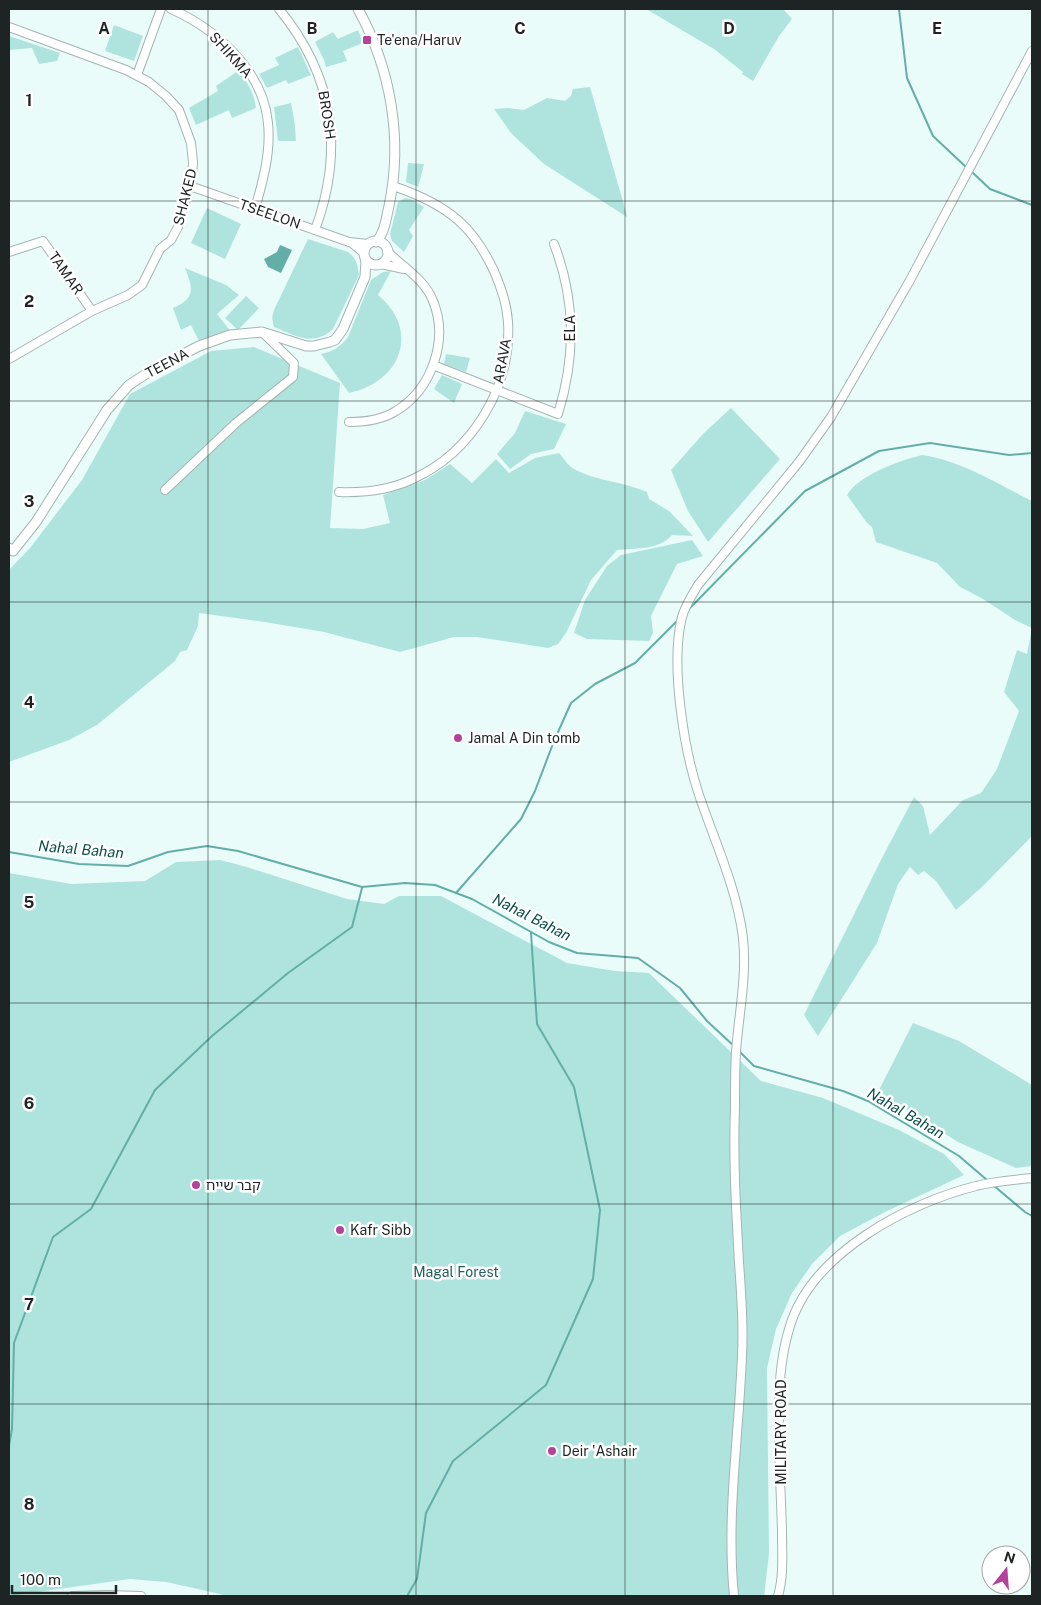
<svg xmlns="http://www.w3.org/2000/svg" width="1041" height="1605" font-family="'Public Sans','Noto Sans Hebrew',sans-serif">
<style>
.green{fill:#afe4de}
.water{fill:#63aea7}
.lines{fill:none;stroke-linecap:round;stroke-linejoin:round}
.stream{stroke:#63aea7;stroke-width:2}
.minor-casing{stroke:#a3b5b3;stroke-width:10}
.tertiary-casing{stroke:#a3b5b3;stroke-width:11}
.minor{stroke:#fff;stroke-width:8}
.tertiary{stroke:#fff;stroke-width:9}
.grid{fill:none;stroke:#1d2423;stroke-width:1;stroke-opacity:0.55}
.poi-dot{fill:#b4429c;stroke:#fff;stroke-width:2}
.labels{text-anchor:middle;dominant-baseline:central;stroke-width:5;stroke-linejoin:round;paint-order:stroke}
.poi-label{font-size:14px;fill:#1d2423;stroke:#fff;text-anchor:start}
.street-label{font-size:14px;fill:#1d2423;stroke:#fff}
.park-label{font-size:14px;fill:#22605b;stroke:#fff}
.water-label{font-size:15px;font-style:italic;fill:#0a4f4a;stroke:#fff}
.grid-label{font-size:16px;text-anchor:middle;font-weight:bold;fill:#1d2423;stroke:#fff;stroke-width:5;stroke-linejoin:round;paint-order:stroke}
</style>
<rect width="100%" height="100%" fill="#e9fcfa"/>
<g class="green">
<polygon points="646,9 783,9 792,19 779,36 753,81 742,74 743,72 714,49"/>
<polygon points="114,25 143,36 134,61 105,51"/>
<polygon points="358,30 363,43 343,51 347,61 326,67 324,60 315,42 333,32 338,39"/>
<polygon points="9,36 60,53 57,61 39,64 32,48 9,50"/>
<polygon points="298,47 311,75 288,84 286,80 267,88 259,74 279,65 275,58"/>
<path d="M238,71C248,82 254,94 256,108L232,118L229,110L196,125L189,108L218,91L216,86Z"/>
<polygon points="590,87 626,212 627,217 544,164 511,133 494,109 508,108 524,110 547,98 565,101 571,96 573,89"/>
<polygon points="291,103 295,125 296,141 278,141 274,107"/>
<polygon points="408,163 424,164 418,187 406,182"/>
<polygon points="405,198 411,199 424,207 409,230 413,236 404,252 392,241 390,234 398,202"/>
<polygon points="207,208 241,224 225,259 191,243"/>
<path d="M308,239L348,252C356,258 358,265 359,275L333,329C313,347 296,336 274,327L272,318L274,310Z"/>
<path d="M185,268L226,285L239,295L217,314L231,332L214,335L199,341L191,325L181,330L173,308C196,298 193,289 185,268Z"/>
<path d="M391,271L378,295C421,331 401,382 349,393L321,354C333,352 341,346 348,337L371,280L383,272Z"/>
<polygon points="246,296 259,308 238,330 225,318"/>
<path d="M254,347L340,383L330,528L363,529L390,523L383,495L425,480L450,464L472,483L496,459L509,473L535,458L559,453C564,459 569,467 576,470C597,481 625,482 647,492L649,499L669,511L693,536L672,535C660,550 635,548 617,550L591,580L566,633L558,644L548,648L477,637H454L400,652L324,632L265,622L199,613L198,626L187,650L180,652L175,661L97,725L69,740L9,762V570L30,548L82,480L130,394L211,351Z"/>
<polygon points="446,354 470,358 466,372 444,364"/>
<polygon points="442,375 462,384 454,403 434,389"/>
<polygon points="731,408 780,459 708,542 688,511 671,470 704,433"/>
<polygon points="525,411 566,424 554,449 531,454 510,469 497,454 515,433"/>
<path d="M922,455C962,461 996,483 1032,501V836L983,886L956,910L936,881L924,871L918,875L910,867L898,884L877,943L818,1036L804,1015L883,856L914,797L923,806L930,835L963,800L981,793L997,769L1019,711L1004,692L1017,650L1027,654L1032,628L1015,620L983,599L960,587L937,563L876,542L872,527L867,523L847,495C860,474 899,461 922,455Z"/>
<polygon points="692,540 703,556 677,564 651,616 653,633 649,641 587,639 574,633 585,600 607,566 621,555"/>
<polygon points="220,860 247,867 347,899 384,904 399,896 441,896 567,963 615,971 649,973 761,1081 823,1098 899,1130 944,1154 964,1175 887,1211 840,1236 812,1264 792,1293 776,1329 767,1368 769,1554 764,1596 225,1596 220,1594 166,1582 130,1579 9,1596 9,873 71,884 145,881 176,862"/>
<polygon points="913,1023 959,1041 1032,1085 1032,1166 1016,1168 958,1142 878,1092"/>
</g>
<polygon class="water" points="280,245 292,250 281,273 268,267 264,259 277,252"/>
<g class="lines">
<g class="stream">
<polyline points="899,9 907,78 933,136 966,167"/>
<polyline points="972,172 990,189 1032,205"/>
<polyline points="687,611 805,491 879,451 930,443 1009,455 1032,453"/>
<polyline points="9,852 79,864 128,866 168,852 207,846 238,851 362,887 405,883 435,885 472,899 549,942 577,953 638,958 680,988 707,1021 735,1047"/>
<polyline points="456,893 521,819 535,791 554,741 571,703 595,684 635,663 678,620"/>
<polyline points="738,1050 754,1066 843,1091 868,1101 959,1156 987,1180"/>
<polyline points="993,1185 1025,1212 1032,1216"/>
<polyline points="9,1446 12,1429 14,1343 53,1237 91,1209 155,1090 212,1036 288,973 352,927 362,888"/>
<polyline points="407,1596 417,1579 426,1513 453,1461 546,1385 593,1279 600,1210 574,1087 537,1024 531,933"/>
</g>
<g class="minor-casing">
<g id="minor">
<path d="M171,9C216,29 263,70 268,123C271,152 263,181 255,209"/>
<path d="M279,9C334,76 345,149 315,230"/>
<polyline points="9,27 126,70 149,82 166,96 179,110 191,143 193,162 192,179 178,227 171,240 160,249 142,285 128,295 92,311 9,359"/>
<polyline points="137,75 161,9"/>
<polyline points="190,186 349,242 368,244"/>
<polyline points="353,244 364,253"/>
<polyline points="9,252 43,241 92,311"/>
<polyline points="381,264 404,269"/>
<path d="M433,365L558,414C576,356 576,301 554,244"/>
<path d="M349,422C365,422 382,420 396,411C432,389 449,340 433,301C425,279 402,267 387,251"/>
<polyline points="165,490 236,423 293,377 294,363 262,332"/>
<path d="M339,492C365,493 390,490 413,479C472,452 512,387 508,322C507,304 501,287 494,271C485,252 475,235 459,221C440,204 417,194 393,186"/>
<polyline points="72,1596 109,1595 141,1596"/>
<path d="M734,1596C726,1515 739,1436 742,1355C744,1324 741,1293 739,1262C736,1210 733,1159 735,1107C735,1089 735,1070 736,1051C739,1013 747,976 743,938C737,889 715,842 699,795C684,750 670,664 682,617C685,606 692,595 698,585L799,462L831,417L909,282L1032,51"/>
<path d="M778,1596C784,1576 782,1553 782,1532C781,1491 778,1449 779,1408C779,1381 782,1351 790,1326C812,1253 908,1203 976,1186C994,1181 1014,1180 1032,1178"/>
</g>
</g>
<g class="tertiary-casing">
<g id="tertiary">
<path d="M358,9C391,69 403,139 389,206C386,218 385,233 376,242"/>
<circle cx="376" cy="253" r="12"/>
<polyline points="9,548 13,551 36,522 107,410 129,385 149,372 199,346 230,335 262,332 306,346 314,346 330,342 335,340 343,329 365,277 366,260"/>
</g>
</g>
<use href="#minor" class="minor"/>
<use href="#tertiary" class="tertiary"/>
</g>
<path class="grid" d="M208,9V1596M416,9V1596M625,9V1596M833,9V1596M9,201H1032M9,401H1032M9,602H1032M9,802H1032M9,1003H1032M9,1204H1032M9,1404H1032"/>
<g class="poi-dot">
<rect x="362" y="35" width="10" height="10" rx="2.5"/>
<circle cx="458" cy="738" r="5"/>
<circle cx="196" cy="1185" r="5"/>
<circle cx="340" cy="1230" r="5"/>
<circle cx="552" cy="1451" r="5"/>
</g>
<g class="labels">
<g class="poi-label">
<text x="377" y="40">Te'ena/Haruv</text>
<text x="468" y="738">Jamal A Din tomb</text>
<text x="206" y="1185">קבר שייח</text>
<text x="350" y="1230">Kafr Sibb</text>
<text x="562" y="1451">Deir 'Ashair</text>
</g>
<g class="street-label">
<text transform="translate(231 55) rotate(48)">SHIKMA</text>
<text transform="translate(327 115) rotate(81)">BROSH</text>
<text transform="translate(185 197) rotate(-76)">SHAKED</text>
<text transform="translate(270 214) rotate(19)">TSEELON</text>
<text transform="translate(66 273) rotate(55)">TAMAR</text>
<text transform="translate(570 328) rotate(-90)">ELA</text>
<text transform="translate(502 361) rotate(-79)">ARAVA</text>
<text transform="translate(167 363) rotate(-28)">TEENA</text>
<text transform="translate(781 1432) rotate(-90)">MILITARY ROAD</text>
</g>
<g class="park-label">
<text x="456" y="1272">Magal Forest</text>
</g>
<g class="water-label">
<text transform="translate(81 849) rotate(5)">Nahal Bahan</text>
<text transform="translate(532 917) rotate(27)">Nahal Bahan</text>
<text transform="translate(906 1113) rotate(30)">Nahal Bahan</text>
</g>
</g>
<g class="grid-label">
<text x="104" y="34">A</text>
<text x="312" y="34">B</text>
<text x="520" y="34">C</text>
<text x="729" y="34">D</text>
<text x="937" y="34">E</text>
<text x="29" y="106">1</text>
<text x="29" y="307">2</text>
<text x="29" y="507">3</text>
<text x="29" y="708">4</text>
<text x="29" y="908">5</text>
<text x="29" y="1109">6</text>
<text x="29" y="1310">7</text>
<text x="29" y="1510">8</text>
</g>
<rect width="1041" height="1605" fill="none" stroke="#1d2423" stroke-width="20"/>
<g transform="translate(1006 1570) rotate(17)"><circle r="24" fill="#ffffff" stroke="#a5a7a7"/>
<path d="M0-4L9 19L0 12L-9 19Z" fill="#b4429c"/>
<text y="-8" font-size="14" font-weight="bold" text-anchor="middle" fill="#1d2423">N</text>
</g>
<path d="M12 1585v8h104v-8" fill="none" stroke="#1d2423" stroke-width="2.5"/>
<text x="20" y="1585" font-size="15" fill="#1d2423" stroke="#ffffff" stroke-width="4" paint-order="stroke">100 m</text>
</svg>
